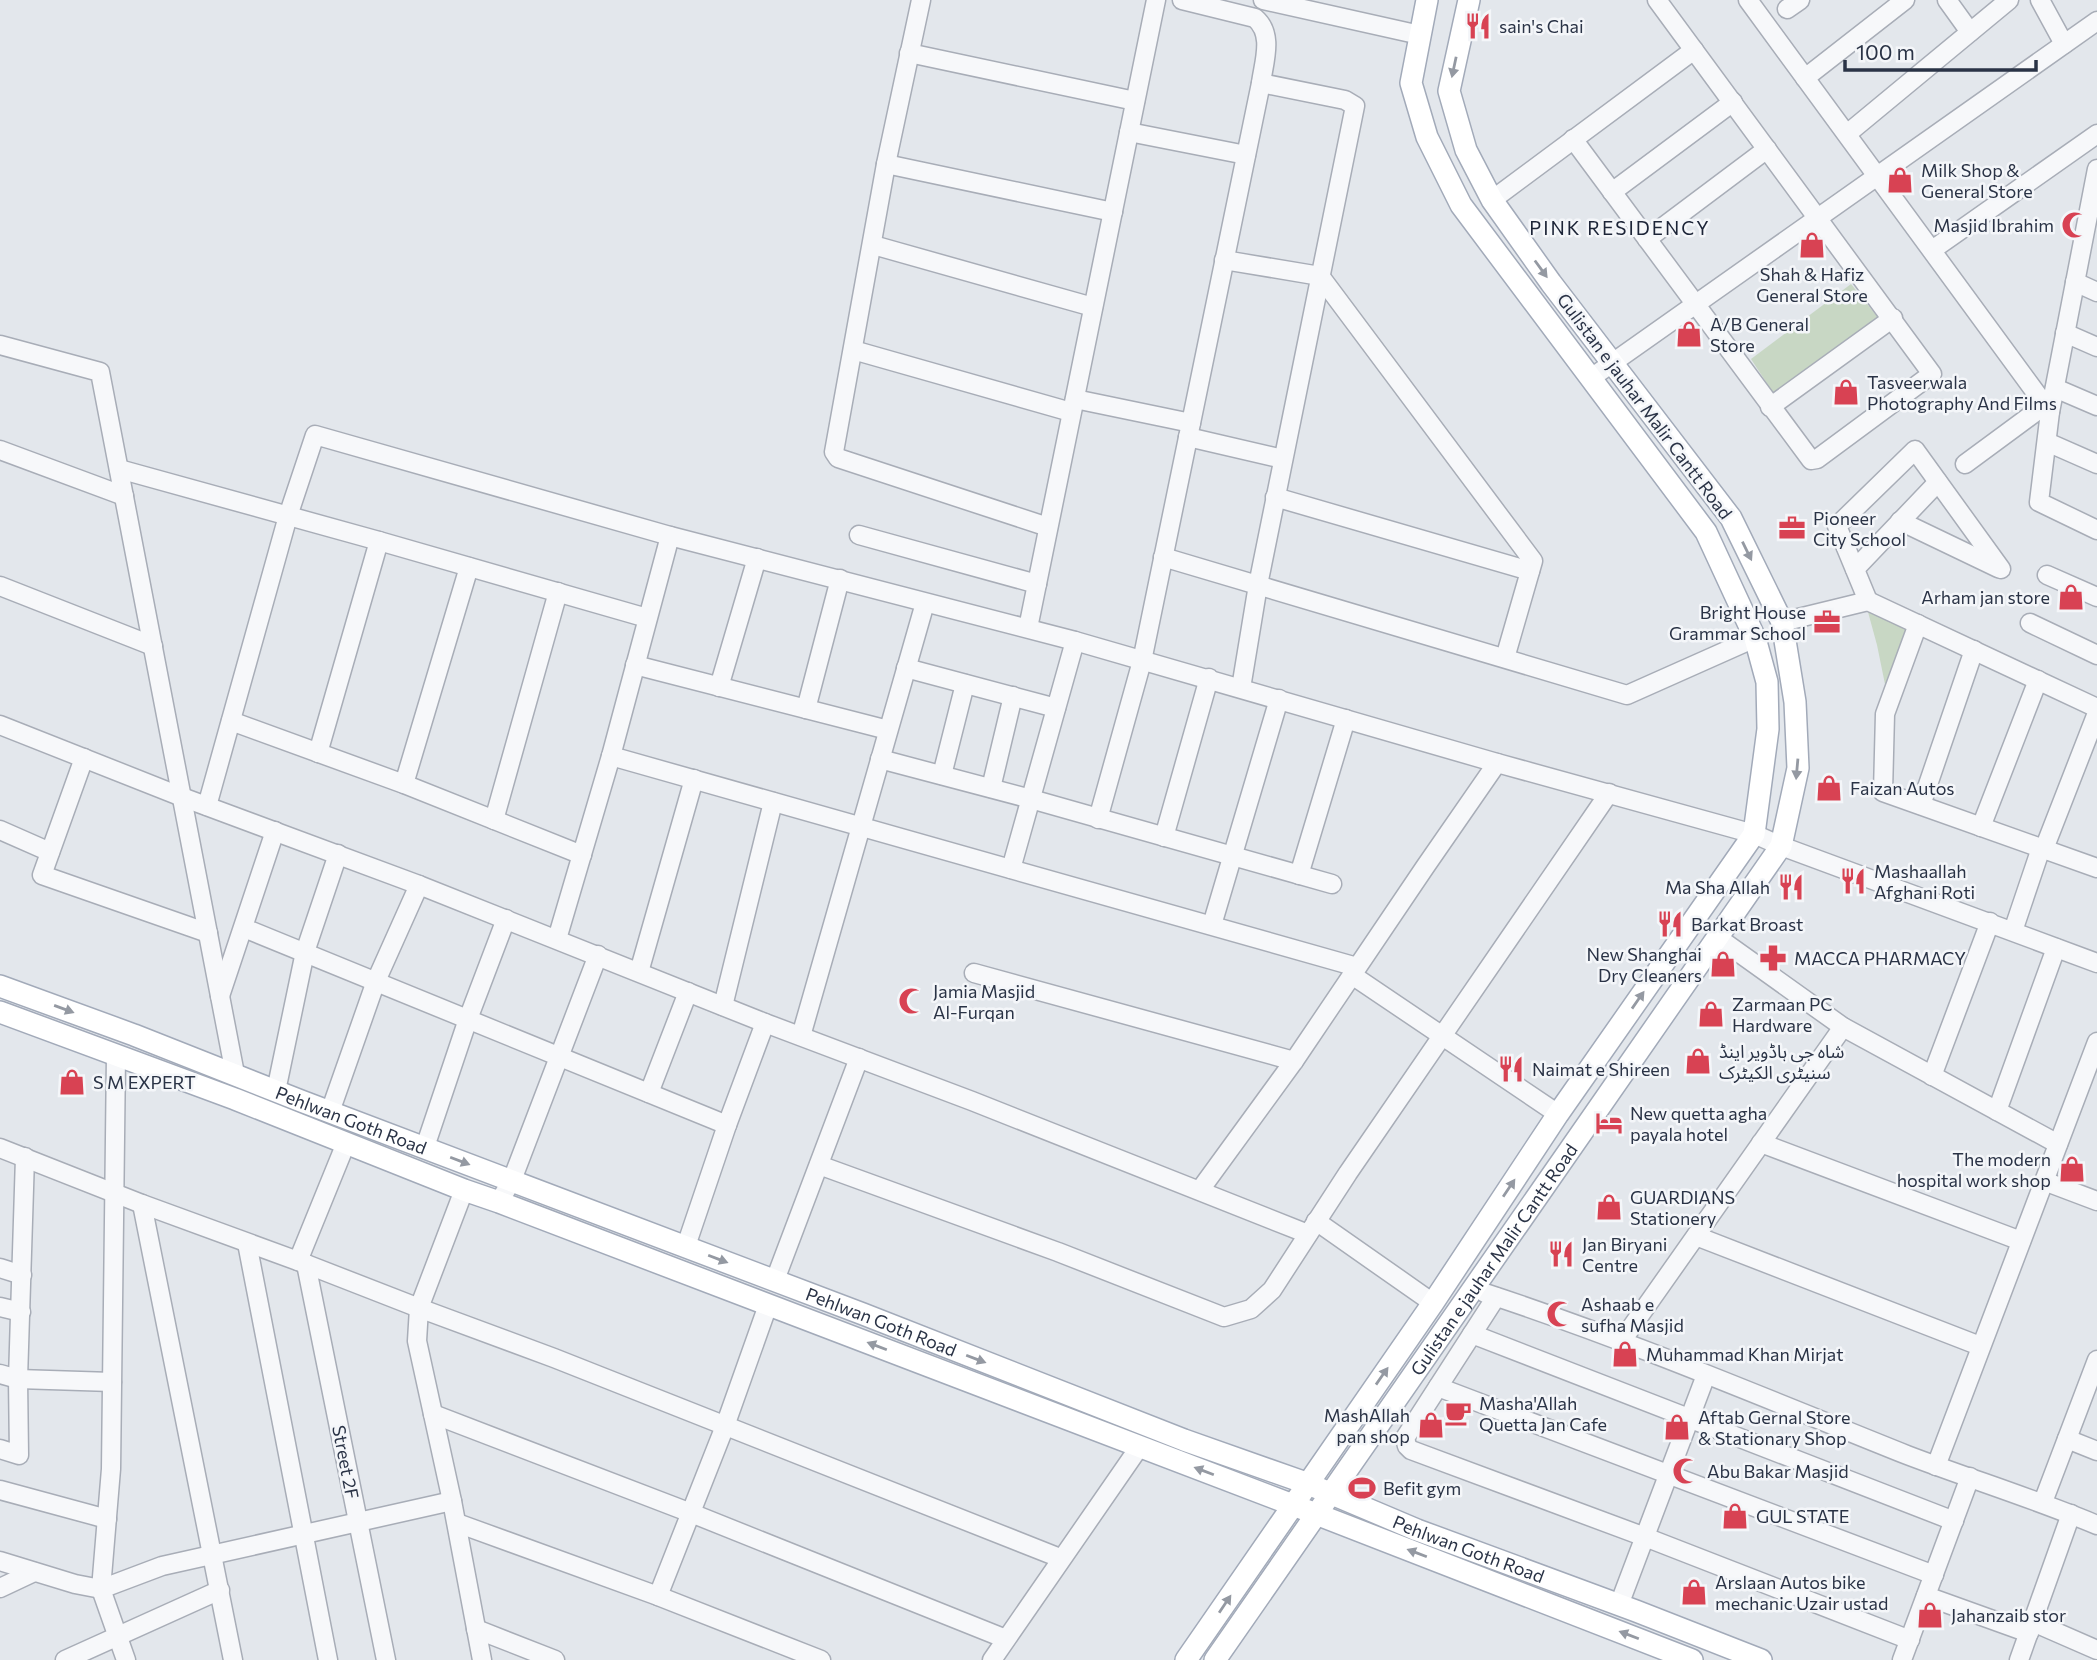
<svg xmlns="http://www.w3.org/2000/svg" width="2097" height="1660" font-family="Commissioner,'Noto Sans Arabic',sans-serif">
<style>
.green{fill:#c8d7c4}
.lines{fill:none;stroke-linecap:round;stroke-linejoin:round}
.minor-casing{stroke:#a8adb7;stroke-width:21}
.major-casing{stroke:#a2aab9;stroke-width:24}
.minor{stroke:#f7f8fa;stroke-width:18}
.major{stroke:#fff;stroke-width:21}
.oneway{fill:#9499a2}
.labels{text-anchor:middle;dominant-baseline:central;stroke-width:5;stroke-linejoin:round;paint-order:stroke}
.poi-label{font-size:18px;fill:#2a3346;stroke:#f4f6f9;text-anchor:start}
.street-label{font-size:18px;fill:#2a3346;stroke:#f4f6f9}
.neighbourhood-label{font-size:19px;letter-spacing:2px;fill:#1c2437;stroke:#f4f6f9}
</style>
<rect width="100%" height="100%" fill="#e3e7ec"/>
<g class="green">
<polygon points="1851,284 1884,325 1781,405 1751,359"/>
<polygon points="1868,612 1912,630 1887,694 1877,645"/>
</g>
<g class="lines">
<g class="minor-casing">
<g id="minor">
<polyline points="921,0 886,164 834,452 838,458 1048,527"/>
<polyline points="1263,0 1420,35"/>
<polyline points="1748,0 2050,412"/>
<polyline points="1947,0 1970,32"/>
<polyline points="2040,0 2064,44"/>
<polyline points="1787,9 1800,0"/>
<polyline points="909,53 1135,101"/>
<polyline points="1805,78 1905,0"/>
<polyline points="1129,132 1246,155"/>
<polyline points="1847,134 2009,0"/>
<polyline points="1573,139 1811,460 1817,459 1932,374 1657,0"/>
<polyline points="886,164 1113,212"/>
<polyline points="2097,169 2050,412 2039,502 2097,530"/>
<polyline points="1612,192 1733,102"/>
<polyline points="1492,200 1694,50"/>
<polyline points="1647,239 1767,149"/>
<polyline points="873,245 1093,307"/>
<polyline points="1932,250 2097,134"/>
<polyline points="1224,260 1320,276 1533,561 1505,658"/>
<polyline points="2075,282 2097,292"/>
<polyline points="2065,333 2097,347"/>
<polyline points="0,345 100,372 235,1074"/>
<polyline points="853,350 1071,412"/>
<polyline points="1591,378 2097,21"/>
<polyline points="2055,388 2097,406"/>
<polyline points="1075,399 1191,423"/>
<polyline points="1770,407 1893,318"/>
<polyline points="1188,437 1283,459"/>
<polyline points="2047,442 2097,464"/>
<polyline points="0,450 124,496"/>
<polyline points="1965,464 2045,405"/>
<polyline points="119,469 379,541 647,618"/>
<polyline points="1275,497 1530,571"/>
<polyline points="1900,521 1998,568"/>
<polyline points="859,535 1037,584"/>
<polyline points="1163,557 1627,695 1755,638"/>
<polyline points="1855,569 1938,482"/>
<polyline points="2047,575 2097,597"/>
<polyline points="0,586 153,646"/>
<polyline points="1868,601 1837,526 1915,450 2001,569"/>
<polyline points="1782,622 1868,601 2097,708"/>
<polyline points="2030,623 2097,655"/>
<polyline points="1918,624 1885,714 1883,792 2097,868"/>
<polyline points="1028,628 1156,0"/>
<polyline points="635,665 888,730"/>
<polyline points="906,668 1056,708"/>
<polyline points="719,687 757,558"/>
<polyline points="1241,688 1258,585 1355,106 1345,100 1261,83"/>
<polyline points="806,709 840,579"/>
<polyline points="231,721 404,784 582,855"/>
<polyline points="0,725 182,797 419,885 765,1023 972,1101 1308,1234"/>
<polyline points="318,753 379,541"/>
<polyline points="611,756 1357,967"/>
<polyline points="84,758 42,875 208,933"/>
<polyline points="880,759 1031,799 1332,884"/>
<polyline points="942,775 965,684"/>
<polyline points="404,784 469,567"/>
<polyline points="991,788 1013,696"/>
<polyline points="1921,805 1974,650"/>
<polyline points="207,806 288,516 315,435 670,536 1075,641 1497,763 1754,834 1781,846 2097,963"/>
<path d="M1098,819L1142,661L1261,83C1264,61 1274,34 1255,18L1182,0"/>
<polyline points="494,820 558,592"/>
<polyline points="1981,827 2038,680"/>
<polyline points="0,830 50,852"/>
<polyline points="1164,837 1209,678"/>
<polyline points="2044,849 2097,713"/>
<polyline points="1011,869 1075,641"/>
<polyline points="1299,875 1346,719"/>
<polyline points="1212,925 1279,699"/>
<polyline points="244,928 727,1125"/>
<polyline points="2013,931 2041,848"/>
<polyline points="1717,937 1843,1027 2058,1144"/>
<polyline points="557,939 611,756 670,536"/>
<polyline points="639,972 694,779"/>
<polyline points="974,973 1294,1061"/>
<polyline points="1352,975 1558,1114"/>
<polyline points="220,996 275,831"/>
<polyline points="723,1006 773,802"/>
<polyline points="801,1036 925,603"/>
<polyline points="116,1055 111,1469 101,1589 126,1660"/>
<polyline points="1932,1076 1990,922"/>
<polyline points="276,1091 305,952 338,854"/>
<polyline points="649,1093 688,992"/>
<polyline points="1997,1111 2056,948"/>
<polyline points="330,1112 376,981 419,885"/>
<polyline points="1761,1143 2021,1241"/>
<polyline points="425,1147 468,1019 506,919"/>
<polyline points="0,1148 142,1204 306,1264 419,1308 554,1358 1060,1558"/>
<polyline points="819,1165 1058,1252 1224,1317 1251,1309 1272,1290 1348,1173 1609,793"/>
<polyline points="2044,1181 2097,1201"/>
<polyline points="464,1190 419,1308 417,1341 452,1501 482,1660"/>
<polyline points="1200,1190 1294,1061 1425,867 1497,763"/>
<polyline points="499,1202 512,1180 598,955"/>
<polyline points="142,1204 233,1660"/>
<polyline points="1316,1221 1433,1303"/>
<polyline points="1696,1236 1980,1346"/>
<polyline points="247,1243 328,1660"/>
<polyline points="686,1246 727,1125 765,1023"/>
<polyline points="298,1261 346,1143"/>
<polyline points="306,1264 386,1660"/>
<polyline points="0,1268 22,1275"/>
<polyline points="775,1280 859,1058"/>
<path d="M1485,1293C1628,1340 1767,1399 1907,1455C1970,1479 2035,1499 2097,1525"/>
<polyline points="1496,1297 1405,1438 1407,1446 1411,1450 1645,1537 1910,1640"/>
<polyline points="0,1307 21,1312"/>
<polyline points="1472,1334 1954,1521"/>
<polyline points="1621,1342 1843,1027"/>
<polyline points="0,1374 18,1379 112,1382"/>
<polyline points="1438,1387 1934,1575"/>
<polyline points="433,1414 691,1513 1006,1639"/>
<polyline points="2067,1439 2097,1451"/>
<polyline points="0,1449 19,1455 18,1379 25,1157"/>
<polyline points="1936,1466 2097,1042"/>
<polyline points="0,1490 107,1519"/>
<polyline points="2043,1502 2097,1360"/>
<polyline points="457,1523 658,1596 821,1660"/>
<polyline points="0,1561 75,1584 101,1589 162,1566 452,1501"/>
<polyline points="0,1588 34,1572"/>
<polyline points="658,1596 725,1426 768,1305"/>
<polyline points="1926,1596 2029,1633"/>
<polyline points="1619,1605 1706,1375"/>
<polyline points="2033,1622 2097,1650"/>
<polyline points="476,1629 555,1660"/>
<polyline points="65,1660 220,1590"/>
<polyline points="992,1660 1140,1446"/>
<polyline points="1902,1660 1970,1477"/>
<polyline points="2019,1660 2071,1514"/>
</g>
</g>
<g class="major-casing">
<g id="major">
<path id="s1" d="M0,986L134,1035L301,1101L863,1314L1184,1440L1306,1483L1417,1530L1636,1611L1761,1660"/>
<polyline points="0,1012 235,1099 464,1190 499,1202 1293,1505 1692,1660"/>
<polyline points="1186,1660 1433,1303 1558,1114 1754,834 1768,729 1767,682 1755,638 1706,532 1461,205 1427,137 1411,83 1427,0"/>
<path id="s2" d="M1215,1660L1781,846L1798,768L1795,702L1782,622L1731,518L1551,283L1492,200L1466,150L1449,91L1469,0"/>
</g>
</g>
<use href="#minor" class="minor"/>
<use href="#major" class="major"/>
</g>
<defs><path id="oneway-solid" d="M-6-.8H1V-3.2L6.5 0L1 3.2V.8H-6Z" transform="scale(1.75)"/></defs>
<g class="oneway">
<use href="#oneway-solid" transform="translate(1454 67) rotate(102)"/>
<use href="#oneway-solid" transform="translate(1541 269) rotate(54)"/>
<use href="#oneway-solid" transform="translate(1747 551) rotate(64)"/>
<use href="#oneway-solid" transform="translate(1797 769) rotate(95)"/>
<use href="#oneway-solid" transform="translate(1638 1000) rotate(-55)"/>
<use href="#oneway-solid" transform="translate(64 1009) rotate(20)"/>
<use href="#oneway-solid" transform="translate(460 1161) rotate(21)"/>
<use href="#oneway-solid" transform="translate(1509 1188) rotate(-56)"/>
<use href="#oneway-solid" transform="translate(718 1259) rotate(21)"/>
<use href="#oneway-solid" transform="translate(877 1346) rotate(-159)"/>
<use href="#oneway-solid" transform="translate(976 1359) rotate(21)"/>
<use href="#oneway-solid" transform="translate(1382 1376) rotate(-55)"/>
<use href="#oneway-solid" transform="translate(1204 1471) rotate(-159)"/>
<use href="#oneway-solid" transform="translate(1417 1553) rotate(-159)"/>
<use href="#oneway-solid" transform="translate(1225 1604) rotate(-56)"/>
<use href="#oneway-solid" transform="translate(1629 1635) rotate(-159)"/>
</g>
<defs>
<g id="restaurant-bare" transform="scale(2.1)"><path d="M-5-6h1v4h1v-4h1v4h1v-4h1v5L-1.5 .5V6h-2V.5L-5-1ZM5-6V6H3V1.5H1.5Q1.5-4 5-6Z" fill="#d84253" stroke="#f4f6f9" stroke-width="2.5" paint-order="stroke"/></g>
<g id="shop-bare" transform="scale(2.1)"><path d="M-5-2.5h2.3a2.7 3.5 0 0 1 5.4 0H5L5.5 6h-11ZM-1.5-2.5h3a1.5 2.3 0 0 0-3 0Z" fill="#d84253" stroke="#f4f6f9" stroke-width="2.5" paint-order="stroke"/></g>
<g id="mosque-bare" transform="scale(2.1)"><path d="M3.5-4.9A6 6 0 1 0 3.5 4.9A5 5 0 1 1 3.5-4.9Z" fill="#d84253" stroke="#f4f6f9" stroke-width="2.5" paint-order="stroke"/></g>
<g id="office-bare" transform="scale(2.1)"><path d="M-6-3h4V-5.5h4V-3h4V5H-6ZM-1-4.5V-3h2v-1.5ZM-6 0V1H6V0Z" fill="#d84253" stroke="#f4f6f9" stroke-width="2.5" paint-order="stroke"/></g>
<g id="pharmacy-bare" transform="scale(2.1)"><path d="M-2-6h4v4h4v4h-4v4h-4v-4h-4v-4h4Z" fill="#d84253" stroke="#f4f6f9" stroke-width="2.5" paint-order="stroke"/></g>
<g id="hotel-bare" transform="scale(2.1)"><path d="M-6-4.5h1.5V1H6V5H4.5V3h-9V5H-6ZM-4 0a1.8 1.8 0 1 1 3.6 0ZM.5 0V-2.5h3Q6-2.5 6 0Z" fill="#d84253" stroke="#f4f6f9" stroke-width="2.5" paint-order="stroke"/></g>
<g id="cafe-bare" transform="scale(2.1)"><path d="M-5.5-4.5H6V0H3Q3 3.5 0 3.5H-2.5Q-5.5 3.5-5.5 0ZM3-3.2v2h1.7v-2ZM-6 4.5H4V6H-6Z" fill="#d84253" stroke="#f4f6f9" stroke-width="2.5" paint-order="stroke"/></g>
<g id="stadium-bare" transform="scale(2.1)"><path d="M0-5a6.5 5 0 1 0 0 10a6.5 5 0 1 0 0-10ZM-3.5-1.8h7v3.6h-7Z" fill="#d84253" stroke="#f4f6f9" stroke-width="2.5" paint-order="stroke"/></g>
</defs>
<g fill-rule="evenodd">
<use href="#restaurant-bare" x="1478" y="26"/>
<use href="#shop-bare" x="1900" y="180"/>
<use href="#mosque-bare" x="2075" y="225"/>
<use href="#shop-bare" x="1812" y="245"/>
<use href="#shop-bare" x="1689" y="334"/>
<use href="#shop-bare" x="1846" y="392"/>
<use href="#office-bare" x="1792" y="528"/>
<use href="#shop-bare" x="2071" y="597"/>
<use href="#office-bare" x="1827" y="622"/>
<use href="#shop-bare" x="1829" y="788"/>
<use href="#restaurant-bare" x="1853" y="881"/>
<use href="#restaurant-bare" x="1791" y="887"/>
<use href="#restaurant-bare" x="1670" y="924"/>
<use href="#pharmacy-bare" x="1773" y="958"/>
<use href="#shop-bare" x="1723" y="964"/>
<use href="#mosque-bare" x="912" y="1001"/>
<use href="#shop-bare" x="1711" y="1014"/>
<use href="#shop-bare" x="1698" y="1061"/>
<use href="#restaurant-bare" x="1511" y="1069"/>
<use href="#shop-bare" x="72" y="1082"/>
<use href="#hotel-bare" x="1609" y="1123"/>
<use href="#shop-bare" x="2072" y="1169"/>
<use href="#shop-bare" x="1609" y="1207"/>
<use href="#restaurant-bare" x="1561" y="1254"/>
<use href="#mosque-bare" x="1560" y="1314"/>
<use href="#shop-bare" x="1625" y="1354"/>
<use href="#cafe-bare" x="1458" y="1413"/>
<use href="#shop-bare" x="1431" y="1425"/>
<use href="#shop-bare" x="1677" y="1427"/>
<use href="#mosque-bare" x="1686" y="1471"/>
<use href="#stadium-bare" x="1362" y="1488"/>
<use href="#shop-bare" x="1735" y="1516"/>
<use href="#shop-bare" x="1694" y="1592"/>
<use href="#shop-bare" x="1930" y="1615"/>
</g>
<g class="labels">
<g class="poi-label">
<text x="1499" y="26">sain's Chai</text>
<text x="1921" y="170">Milk Shop &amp;<tspan x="1921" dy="21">General Store</tspan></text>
<text x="2054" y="225" text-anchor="end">Masjid Ibrahim</text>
<text x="1812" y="274" text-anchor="middle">Shah &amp; Hafiz<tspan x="1812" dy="21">General Store</tspan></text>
<text x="1710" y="324">A/B General<tspan x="1710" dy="21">Store</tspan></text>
<text x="1867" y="382">Tasveerwala<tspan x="1867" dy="21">Photography And Films</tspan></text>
<text x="1813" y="518">Pioneer<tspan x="1813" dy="21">City School</tspan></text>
<text x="2050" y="597" text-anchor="end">Arham jan store</text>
<text x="1806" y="612" text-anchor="end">Bright House<tspan x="1806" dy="21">Grammar School</tspan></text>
<text x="1850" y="788">Faizan Autos</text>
<text x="1874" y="871">Mashaallah<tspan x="1874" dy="21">Afghani Roti</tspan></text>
<text x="1770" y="887" text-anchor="end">Ma Sha Allah</text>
<text x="1691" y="924">Barkat Broast</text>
<text x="1702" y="954" text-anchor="end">New Shanghai<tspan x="1702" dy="21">Dry Cleaners</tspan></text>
<text x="1794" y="958">MACCA PHARMACY</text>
<text x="933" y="991">Jamia Masjid<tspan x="933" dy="21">Al-Furqan</tspan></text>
<text x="1732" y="1004">Zarmaan PC<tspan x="1732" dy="21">Hardware</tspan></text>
<text x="1719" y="1051">شاہ جی ہاڈویر اینڈ<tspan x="1719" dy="21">سنیٹری الکیٹرک</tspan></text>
<text x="1532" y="1069">Naimat e Shireen</text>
<text x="93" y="1082">S M EXPERT</text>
<text x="1630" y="1113">New quetta agha<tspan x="1630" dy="21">payala hotel</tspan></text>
<text x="2051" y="1159" text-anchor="end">The modern<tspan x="2051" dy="21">hospital work shop</tspan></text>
<text x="1630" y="1197">GUARDIANS<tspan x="1630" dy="21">Stationery</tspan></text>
<text x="1582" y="1244">Jan Biryani<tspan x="1582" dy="21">Centre</tspan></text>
<text x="1581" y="1304">Ashaab e<tspan x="1581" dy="21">sufha Masjid</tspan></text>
<text x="1646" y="1354">Muhammad Khan Mirjat</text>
<text x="1479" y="1403">Masha'Allah<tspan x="1479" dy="21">Quetta Jan Cafe</tspan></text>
<text x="1410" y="1415" text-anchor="end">MashAllah<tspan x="1410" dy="21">pan shop</tspan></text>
<text x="1698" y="1417">Aftab Gernal Store<tspan x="1698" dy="21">&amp; Stationary Shop</tspan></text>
<text x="1707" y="1471">Abu Bakar Masjid</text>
<text x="1383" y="1488">Befit gym</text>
<text x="1756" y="1516">GUL STATE</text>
<text x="1715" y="1582">Arslaan Autos bike<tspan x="1715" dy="21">mechanic Uzair ustad</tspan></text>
<text x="1951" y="1615">Jahanzaib stor</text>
</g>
<g class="street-label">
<text transform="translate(1645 406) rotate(53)">Gulistan e jauhar Malir Cantt Road</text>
<text stroke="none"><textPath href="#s1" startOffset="376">Pehlwan Goth Road</textPath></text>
<text stroke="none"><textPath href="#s2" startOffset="488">Gulistan e jauhar Malir Cantt Road</textPath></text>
<text stroke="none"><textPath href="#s1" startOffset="943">Pehlwan Goth Road</textPath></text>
<text transform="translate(346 1462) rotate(79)">Street 2F</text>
<text stroke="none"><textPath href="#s1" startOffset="1573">Pehlwan Goth Road</textPath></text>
</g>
<g class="neighbourhood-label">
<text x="1620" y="227">PINK RESIDENCY</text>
</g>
</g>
<path d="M1845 60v10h191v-10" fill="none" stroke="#2a3346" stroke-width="3.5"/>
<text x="1856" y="60" font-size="21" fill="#2a3346" stroke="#f4f6f9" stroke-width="5" paint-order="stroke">100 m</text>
</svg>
